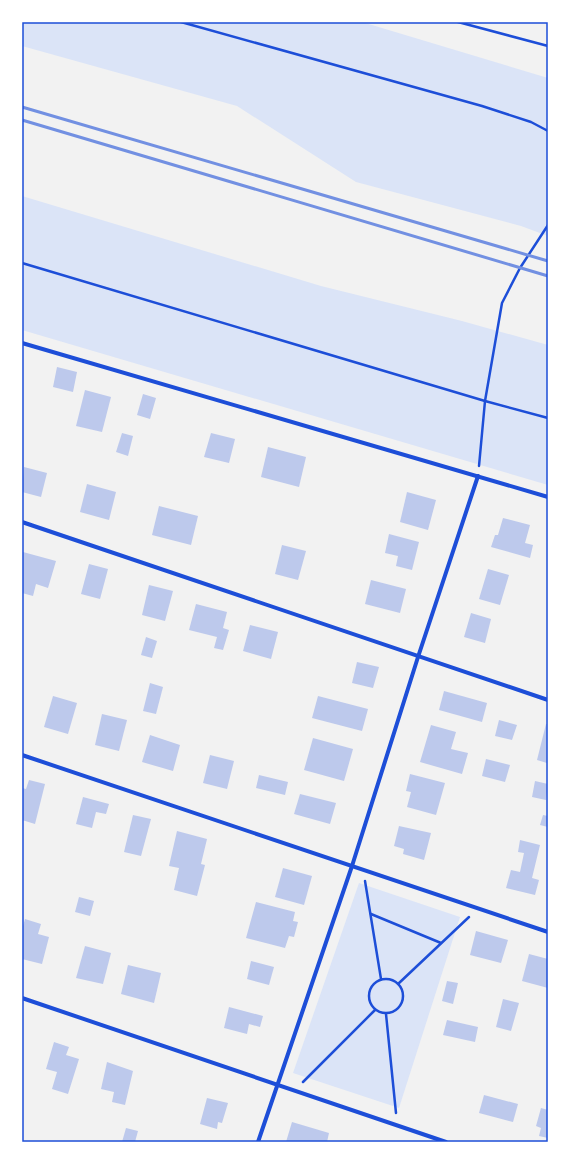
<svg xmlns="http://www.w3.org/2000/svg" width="570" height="1164" font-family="'DM Sans',sans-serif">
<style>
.green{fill:#dbe4f7}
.building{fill:#bdc9ec}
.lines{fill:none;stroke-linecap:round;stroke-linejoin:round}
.path{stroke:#1d4ed8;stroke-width:2.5}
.minor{stroke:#1d4ed8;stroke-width:4}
.rail{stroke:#7290e2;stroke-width:3}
.neatline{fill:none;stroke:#1d4ed8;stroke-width:1.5}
</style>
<rect width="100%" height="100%" fill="#f2f2f2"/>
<g class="green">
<polygon points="22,22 362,22 548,78 548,236 521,226 356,182 237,106 22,46"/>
<polygon points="22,196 321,286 462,321 548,345 548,485 22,330"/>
<polygon points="359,883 460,917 399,1108 293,1073"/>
</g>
<g class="building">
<polygon points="57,367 77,372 73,392 53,387"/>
<polygon points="85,390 111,397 102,432 76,426"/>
<polygon points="143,394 156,398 150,419 137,415"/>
<polygon points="122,433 133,436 128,456 116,452"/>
<polygon points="211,433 235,439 229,463 204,457"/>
<polygon points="268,447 306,457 299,487 261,477"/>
<polygon points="24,467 47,473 41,497 22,492"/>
<polygon points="87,484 116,492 109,520 80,512"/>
<polygon points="407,492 436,500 428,530 400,522"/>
<polygon points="159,506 198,516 191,545 152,535"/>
<polygon points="503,518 530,525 525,543 533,545 530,558 491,547 495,535 498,535"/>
<polygon points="389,534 419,542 412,570 396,566 398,556 385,553"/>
<polygon points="282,545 306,551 298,580 275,574"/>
<polygon points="23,552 56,561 48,588 36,584 33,596 22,593"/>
<polygon points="89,564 108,569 100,599 81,594"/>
<polygon points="488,569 509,575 500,605 479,599"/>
<polygon points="371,580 406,589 400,613 365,604"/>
<polygon points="149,585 173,591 165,621 142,615"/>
<polygon points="196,604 227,612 223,628 229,630 223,650 214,648 217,637 189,630"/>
<polygon points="471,613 491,619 485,643 464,637"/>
<polygon points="250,625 278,632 271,659 243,651"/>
<polygon points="146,637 157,641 152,658 141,655"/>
<polygon points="357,662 379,667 373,688 352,683"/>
<polygon points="150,683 163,687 156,714 143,711"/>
<polygon points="444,691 487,703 482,722 439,710"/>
<polygon points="53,696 77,703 68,734 44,727"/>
<polygon points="318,696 368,709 362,731 312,718"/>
<polygon points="102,714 127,720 119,751 95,745"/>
<polygon points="499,720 517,725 512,740 495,736"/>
<polygon points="546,724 548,724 547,763 537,760"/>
<polygon points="431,725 456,732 451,749 468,753 462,774 420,762"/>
<polygon points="150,735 180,745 173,771 142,762"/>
<polygon points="313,738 353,749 344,781 304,770"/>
<polygon points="210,755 234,761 227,789 203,783"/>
<polygon points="486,759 510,765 505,782 482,776"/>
<polygon points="410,774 445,783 436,815 407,807 411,792 406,791"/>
<polygon points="259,775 288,782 285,795 256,788"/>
<polygon points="29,780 45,784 35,824 22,820 22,788 26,789"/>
<polygon points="535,781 548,784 546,800 532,797"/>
<polygon points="300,794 336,803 330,824 294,814"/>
<polygon points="83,797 109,804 106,814 96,812 92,828 76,824"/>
<polygon points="133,815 151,819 141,856 124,852"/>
<polygon points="543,815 548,816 548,827 540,825"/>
<polygon points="399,826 431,833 424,860 403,854 404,849 394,846"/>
<polygon points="177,831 207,839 201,864 205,865 197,896 174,890 179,868 169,866"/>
<polygon points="520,840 540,845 532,878 539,880 535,895 506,888 511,870 520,872 524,853 518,852"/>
<polygon points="283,868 312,876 304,905 275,897"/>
<polygon points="79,897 94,901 90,916 75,912"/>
<polygon points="256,902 295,912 293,921 298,922 294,937 289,936 285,948 246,938"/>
<polygon points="25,919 41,924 38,934 49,937 42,964 22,959 22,930"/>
<polygon points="476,931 508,940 501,963 470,955"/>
<polygon points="85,946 111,953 103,984 76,978"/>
<polygon points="529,954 548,959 548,988 522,981"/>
<polygon points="251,961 274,967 269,985 247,979"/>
<polygon points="128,965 161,973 154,1003 121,994"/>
<polygon points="447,981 458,983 453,1004 442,1001"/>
<polygon points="503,999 519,1003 511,1031 496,1027"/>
<polygon points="229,1007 263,1016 260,1027 249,1024 247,1034 224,1028"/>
<polygon points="447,1020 478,1027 475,1042 443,1035"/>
<polygon points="54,1042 69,1047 66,1055 79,1059 68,1094 52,1089 57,1072 46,1069"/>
<polygon points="107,1062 133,1071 125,1105 112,1102 114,1092 101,1089"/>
<polygon points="484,1095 518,1104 513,1122 479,1113"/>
<polygon points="207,1098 228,1103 222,1123 218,1122 217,1129 200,1124"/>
<polygon points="541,1108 548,1110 548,1138 539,1136 541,1128 536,1126"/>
<polygon points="292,1122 329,1133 327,1142 286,1142"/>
<polygon points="126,1128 138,1131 135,1142 122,1142"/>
</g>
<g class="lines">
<g class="path">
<polyline points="181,22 482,106 531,122 548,131"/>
<polyline points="458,22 548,46"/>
<polyline points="22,263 485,401 548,418"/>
<polyline points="479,466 485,401 502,303 520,268 548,225"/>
<polyline points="365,881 381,979"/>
<polyline points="371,914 441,943"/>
<circle cx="386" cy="996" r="17"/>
<polyline points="398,984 469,917"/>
<polyline points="386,1014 396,1113"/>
<polyline points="303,1082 375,1010"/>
</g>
<g class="minor">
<polyline points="22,343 548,497"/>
<polyline points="22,522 548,700"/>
<polyline points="22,755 548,932"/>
<polyline points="22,998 446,1142"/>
<polyline points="258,1142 352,866 418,657 478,476"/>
</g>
<g class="rail">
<polyline points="22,107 548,261"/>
<polyline points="22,120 548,276"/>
</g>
</g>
<rect width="570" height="1164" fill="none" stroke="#ffffff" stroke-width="46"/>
<rect x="23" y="23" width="524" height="1118" class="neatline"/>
</svg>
